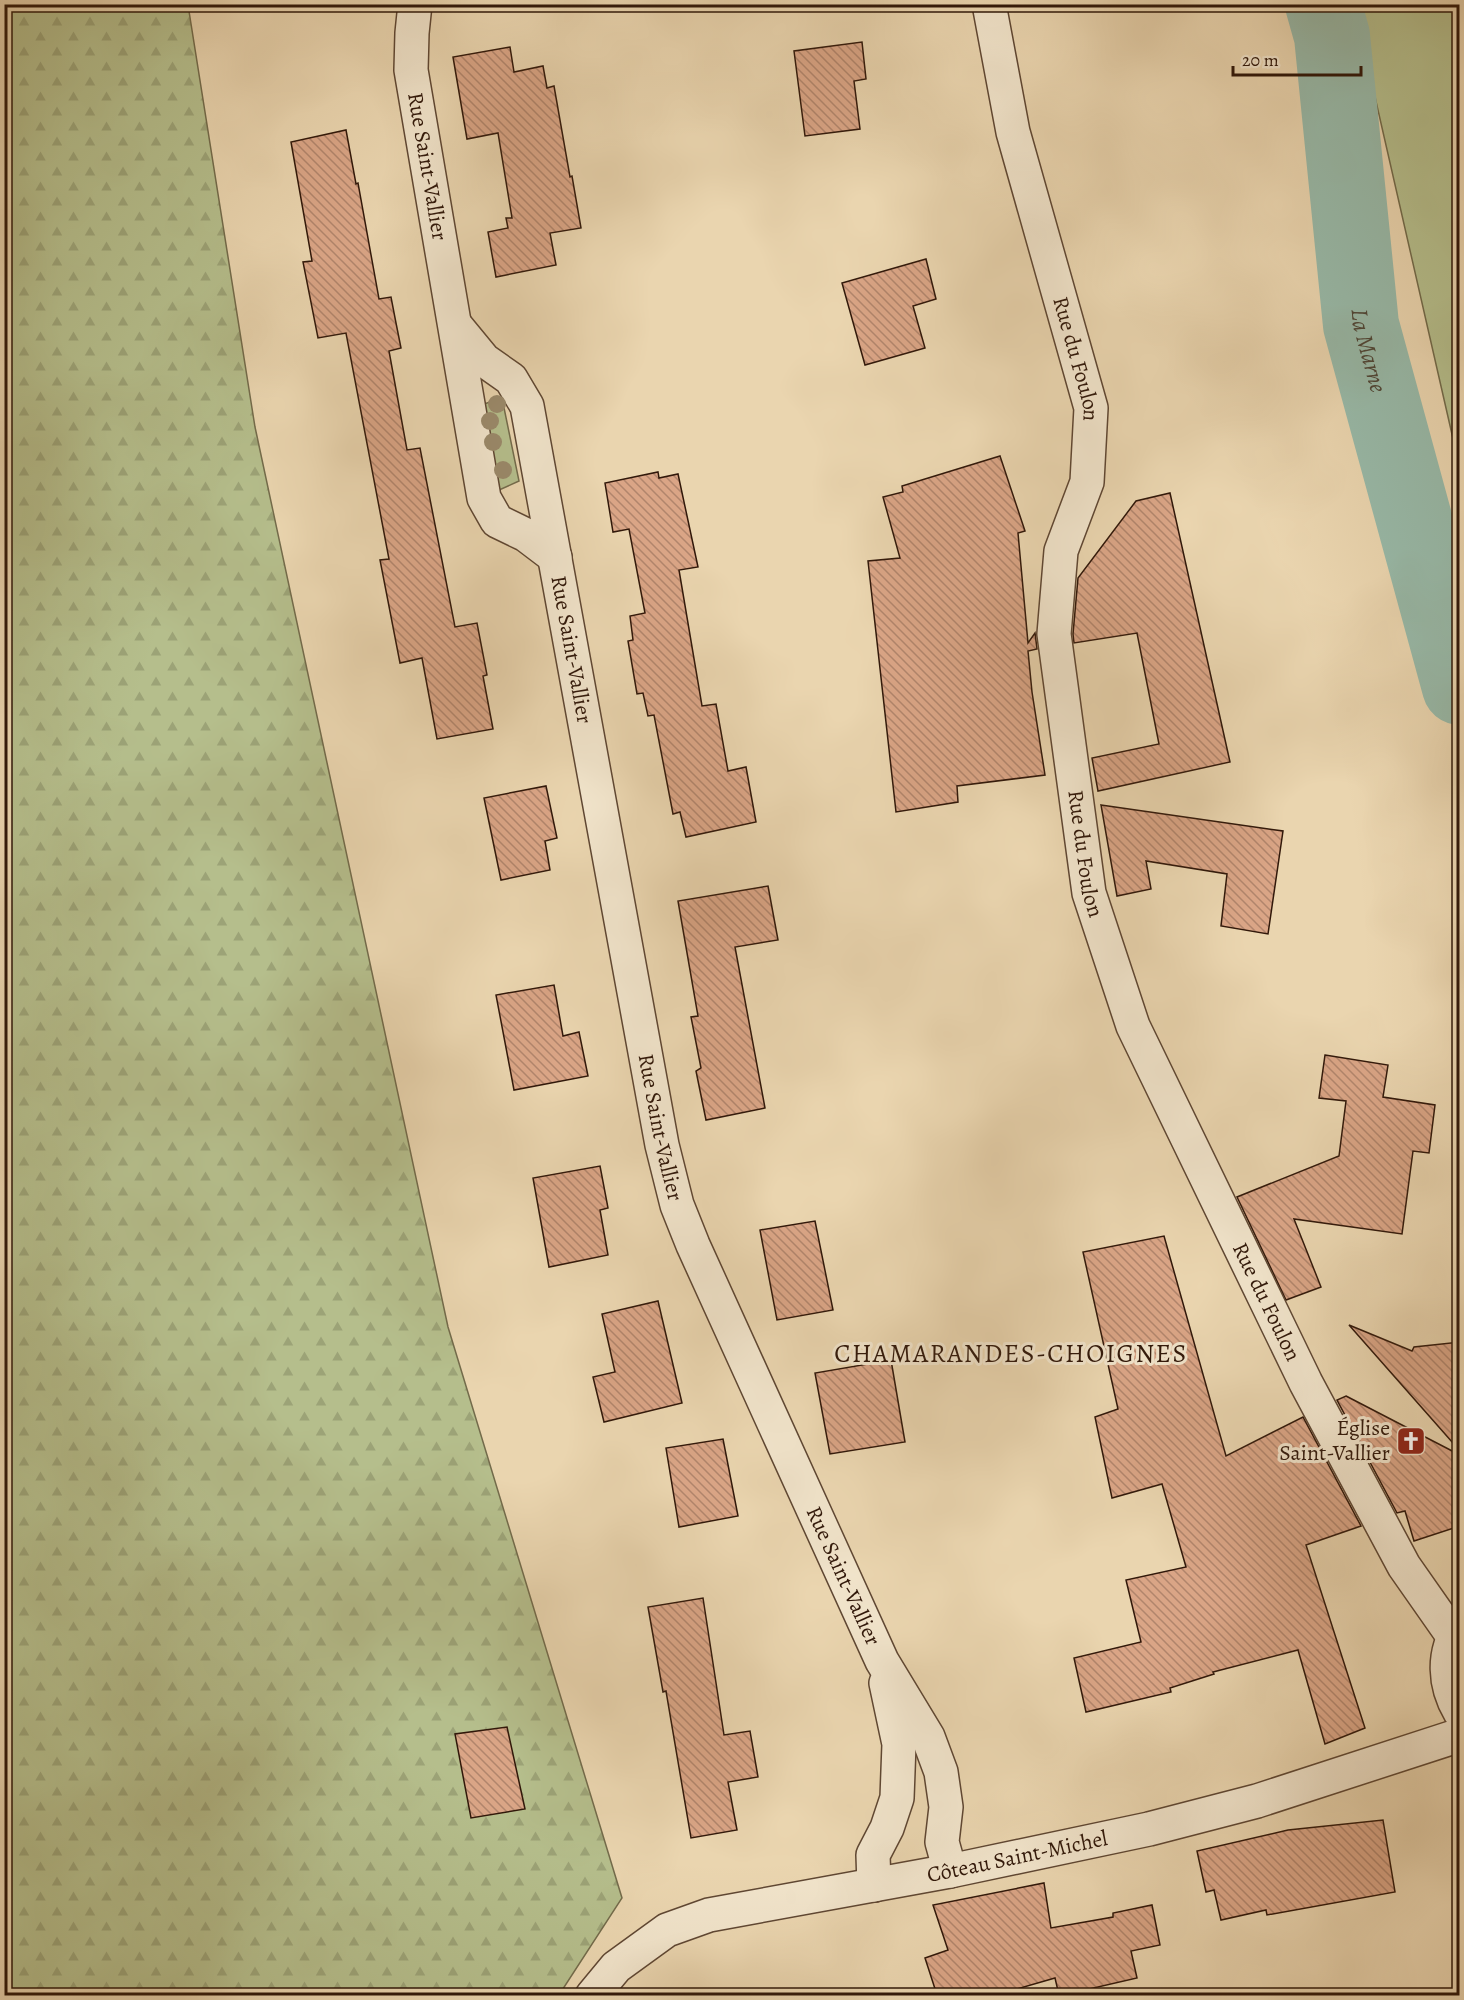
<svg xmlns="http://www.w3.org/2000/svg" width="1464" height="2000" font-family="Alegreya,serif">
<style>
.grass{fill:#b5be8c;stroke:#736b4b;stroke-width:1.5}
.forest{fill:url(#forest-firs);stroke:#736b4b;stroke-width:1.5}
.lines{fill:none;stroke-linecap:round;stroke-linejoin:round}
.river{stroke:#98b9a8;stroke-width:76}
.building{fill:url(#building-back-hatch);stroke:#31180a;stroke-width:1.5}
.minor-casing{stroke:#5f4733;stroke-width:36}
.minor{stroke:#f1e4cb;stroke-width:33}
.tree{fill:#9a896a}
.labels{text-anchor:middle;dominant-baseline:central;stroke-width:6;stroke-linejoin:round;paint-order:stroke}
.street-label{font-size:22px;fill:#31180a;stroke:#f1e4cb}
.poi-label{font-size:22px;fill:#31180a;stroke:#f1e4cb;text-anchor:end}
.water-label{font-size:24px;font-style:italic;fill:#504839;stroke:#f1e4cb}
.quarter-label{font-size:26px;letter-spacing:1.5px;fill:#31180a;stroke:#f1e4cb}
</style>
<defs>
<pattern id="forest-firs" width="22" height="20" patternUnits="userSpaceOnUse" patternTransform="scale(1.5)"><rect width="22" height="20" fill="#b5be8c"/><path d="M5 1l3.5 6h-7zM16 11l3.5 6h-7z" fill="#9ca377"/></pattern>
<pattern id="building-back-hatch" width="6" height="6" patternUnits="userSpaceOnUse" patternTransform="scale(1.5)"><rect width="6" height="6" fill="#daa586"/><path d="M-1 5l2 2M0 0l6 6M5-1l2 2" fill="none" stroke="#b1856c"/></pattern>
</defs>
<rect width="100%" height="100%" fill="#ead5af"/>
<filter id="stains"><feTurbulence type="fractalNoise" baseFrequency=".00333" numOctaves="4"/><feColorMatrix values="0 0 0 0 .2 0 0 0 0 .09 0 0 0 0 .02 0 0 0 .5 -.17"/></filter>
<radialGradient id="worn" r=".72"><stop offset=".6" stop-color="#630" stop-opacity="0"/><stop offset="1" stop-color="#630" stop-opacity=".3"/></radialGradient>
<g class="grass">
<polygon points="1354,5 1459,5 1459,465"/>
<polygon points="502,398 519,481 497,491 484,404"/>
</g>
<polygon class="forest" points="5,5 188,5 255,427 448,1327 622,1898 559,1995 5,1996"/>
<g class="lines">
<path class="river" id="s1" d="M1323,4L1332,36L1361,325L1460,687"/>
</g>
<g class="building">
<polygon points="862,42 866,79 854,81 860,129 805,136 794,51"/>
<polygon points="510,47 514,72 543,66 547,88 554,86 570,177 572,176 581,228 550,233 556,265 496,277 488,232 508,228 506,218 512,218 498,133 467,139 453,57"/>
<polygon points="346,130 356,184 358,183 379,299 391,297 396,323 401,348 389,351 407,450 420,448 455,627 477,623 487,675 483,676 493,729 437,739 422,658 400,663 380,560 389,559 346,333 318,338 303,262 312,261 291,142"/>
<polygon points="926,259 936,299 913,306 925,348 865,365 842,283"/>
<polygon points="1000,456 1025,531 1018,533 1028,643 1035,633 1037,649 1028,651 1032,692 1045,775 957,786 958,802 896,812 868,561 900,558 883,497 903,492 902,486"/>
<polygon points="658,472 659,478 678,474 698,567 679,570 702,706 716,704 728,771 746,767 756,822 686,837 680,812 673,814 654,715 648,716 643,693 637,694 628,641 633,640 630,616 645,613 629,529 613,532 605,483"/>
<polygon points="1170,493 1230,762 1098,791 1092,758 1159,744 1137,633 1074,643 1073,634 1078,578 1136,501"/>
<polygon points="546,786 557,838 545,841 550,870 501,880 484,798"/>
<polygon points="1101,805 1283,831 1268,934 1221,926 1227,874 1146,861 1151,889 1117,896"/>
<polygon points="768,886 778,940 735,947 765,1108 706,1120 696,1071 701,1068 691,1017 698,1016 678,901"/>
<polygon points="554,985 563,1036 579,1032 588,1076 514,1090 496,995"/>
<polygon points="1325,1055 1388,1065 1383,1097 1435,1105 1429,1153 1413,1151 1402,1234 1294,1219 1321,1287 1286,1300 1237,1197 1339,1156 1346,1101 1319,1098"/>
<polygon points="600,1166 608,1208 600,1210 608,1255 549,1267 533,1178"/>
<polygon points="815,1221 833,1310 777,1320 760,1230"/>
<polygon points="1164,1236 1226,1456 1303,1417 1361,1526 1306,1545 1365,1728 1325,1744 1298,1650 1213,1672 1214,1674 1170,1688 1171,1692 1086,1712 1074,1658 1141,1642 1126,1580 1186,1567 1162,1484 1112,1498 1095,1417 1118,1409 1083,1252"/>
<polygon points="658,1301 682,1403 604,1422 593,1377 615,1372 602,1314"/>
<polygon points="1349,1325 1412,1351 1414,1347 1460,1342 1460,1451"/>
<polygon points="891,1360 905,1442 830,1454 815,1373"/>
<polygon points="1346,1396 1460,1455 1460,1526 1414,1541 1405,1511 1397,1513 1337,1400"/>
<polygon points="723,1439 738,1516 679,1527 666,1448"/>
<polygon points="703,1598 724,1735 750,1731 758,1777 728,1782 737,1830 691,1838 666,1691 663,1692 648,1607"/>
<polygon points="507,1727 525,1809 471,1818 455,1734"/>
<polygon points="1383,1820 1395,1892 1267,1915 1266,1910 1221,1920 1214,1890 1206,1892 1197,1851 1288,1830"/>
<polygon points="1044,1883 1051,1928 1113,1917 1113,1913 1152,1905 1160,1945 1131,1951 1137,1978 1089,1989 1090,1995 1059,1995 1055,1978 996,1995 937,1995 925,1958 948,1950 933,1905"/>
</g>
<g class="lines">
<g class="minor-casing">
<g id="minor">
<path id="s2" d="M415,4L412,33L411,70L484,498L497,521L526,535L555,557"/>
<path id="s3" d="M989,4L1013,132L1091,408L1087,482L1061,551L1054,634L1089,893L1133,1026L1306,1383L1404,1566L1453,1636"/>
<path id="s4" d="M456,326L484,360L511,379L527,406L662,1145L677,1205L693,1245L882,1661L928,1737L941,1772L946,1807L942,1842L950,1871"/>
<path d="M1460,1627C1442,1653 1444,1685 1460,1712"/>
<polyline points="874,1885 873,1855 887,1828 897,1798 899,1744 886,1683"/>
<path id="s5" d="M592,1996L616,1967L667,1930L709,1915L950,1871L1149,1829L1257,1801L1460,1735"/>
</g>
</g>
<use href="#minor" class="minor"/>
</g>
<g class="tree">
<circle cx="497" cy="404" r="9"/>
<circle cx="490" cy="421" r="9"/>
<circle cx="493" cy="442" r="9"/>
<circle cx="503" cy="470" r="9"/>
</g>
<defs>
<g id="church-square" transform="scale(1.5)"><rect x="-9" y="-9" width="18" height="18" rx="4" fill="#8f2418" stroke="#f1e4cb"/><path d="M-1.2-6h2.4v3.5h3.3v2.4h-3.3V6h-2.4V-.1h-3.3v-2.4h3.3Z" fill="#fff"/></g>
</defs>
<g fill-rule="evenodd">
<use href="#church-square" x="1411" y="1441"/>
</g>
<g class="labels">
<g class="street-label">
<text stroke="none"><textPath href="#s2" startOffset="164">Rue Saint-Vallier</textPath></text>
<text stroke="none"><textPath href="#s3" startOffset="366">Rue du Foulon</textPath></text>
<text stroke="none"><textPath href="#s4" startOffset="356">Rue Saint-Vallier</textPath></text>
<text stroke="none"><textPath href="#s3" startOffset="870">Rue du Foulon</textPath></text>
<text stroke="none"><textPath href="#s4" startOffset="842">Rue Saint-Vallier</textPath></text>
<text stroke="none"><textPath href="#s3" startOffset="1356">Rue du Foulon</textPath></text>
<text stroke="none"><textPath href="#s4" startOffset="1328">Rue Saint-Vallier</textPath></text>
<text stroke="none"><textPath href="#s5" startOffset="459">Côteau Saint-Michel</textPath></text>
</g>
<g class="poi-label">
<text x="1390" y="1428">Église<tspan x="1390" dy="25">Saint-Vallier</tspan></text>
</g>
<g class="water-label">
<text stroke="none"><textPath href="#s1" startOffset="350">La Marne</textPath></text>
</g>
<g class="quarter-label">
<text x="1011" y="1353">CHAMARANDES-CHOIGNES</text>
</g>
</g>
<rect width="1464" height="2000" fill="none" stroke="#ead5af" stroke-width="24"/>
<rect x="6" y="6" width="1452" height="1988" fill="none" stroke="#31180a" stroke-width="3"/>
<rect x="12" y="12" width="1440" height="1976" fill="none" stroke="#31180a" stroke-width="1.5"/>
<path d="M1233 66v9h128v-9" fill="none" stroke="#31180a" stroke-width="3"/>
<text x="1242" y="66" font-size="18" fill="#31180a" stroke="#f1e4cb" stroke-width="4.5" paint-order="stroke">20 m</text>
<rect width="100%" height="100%" filter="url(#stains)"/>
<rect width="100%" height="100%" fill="url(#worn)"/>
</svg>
